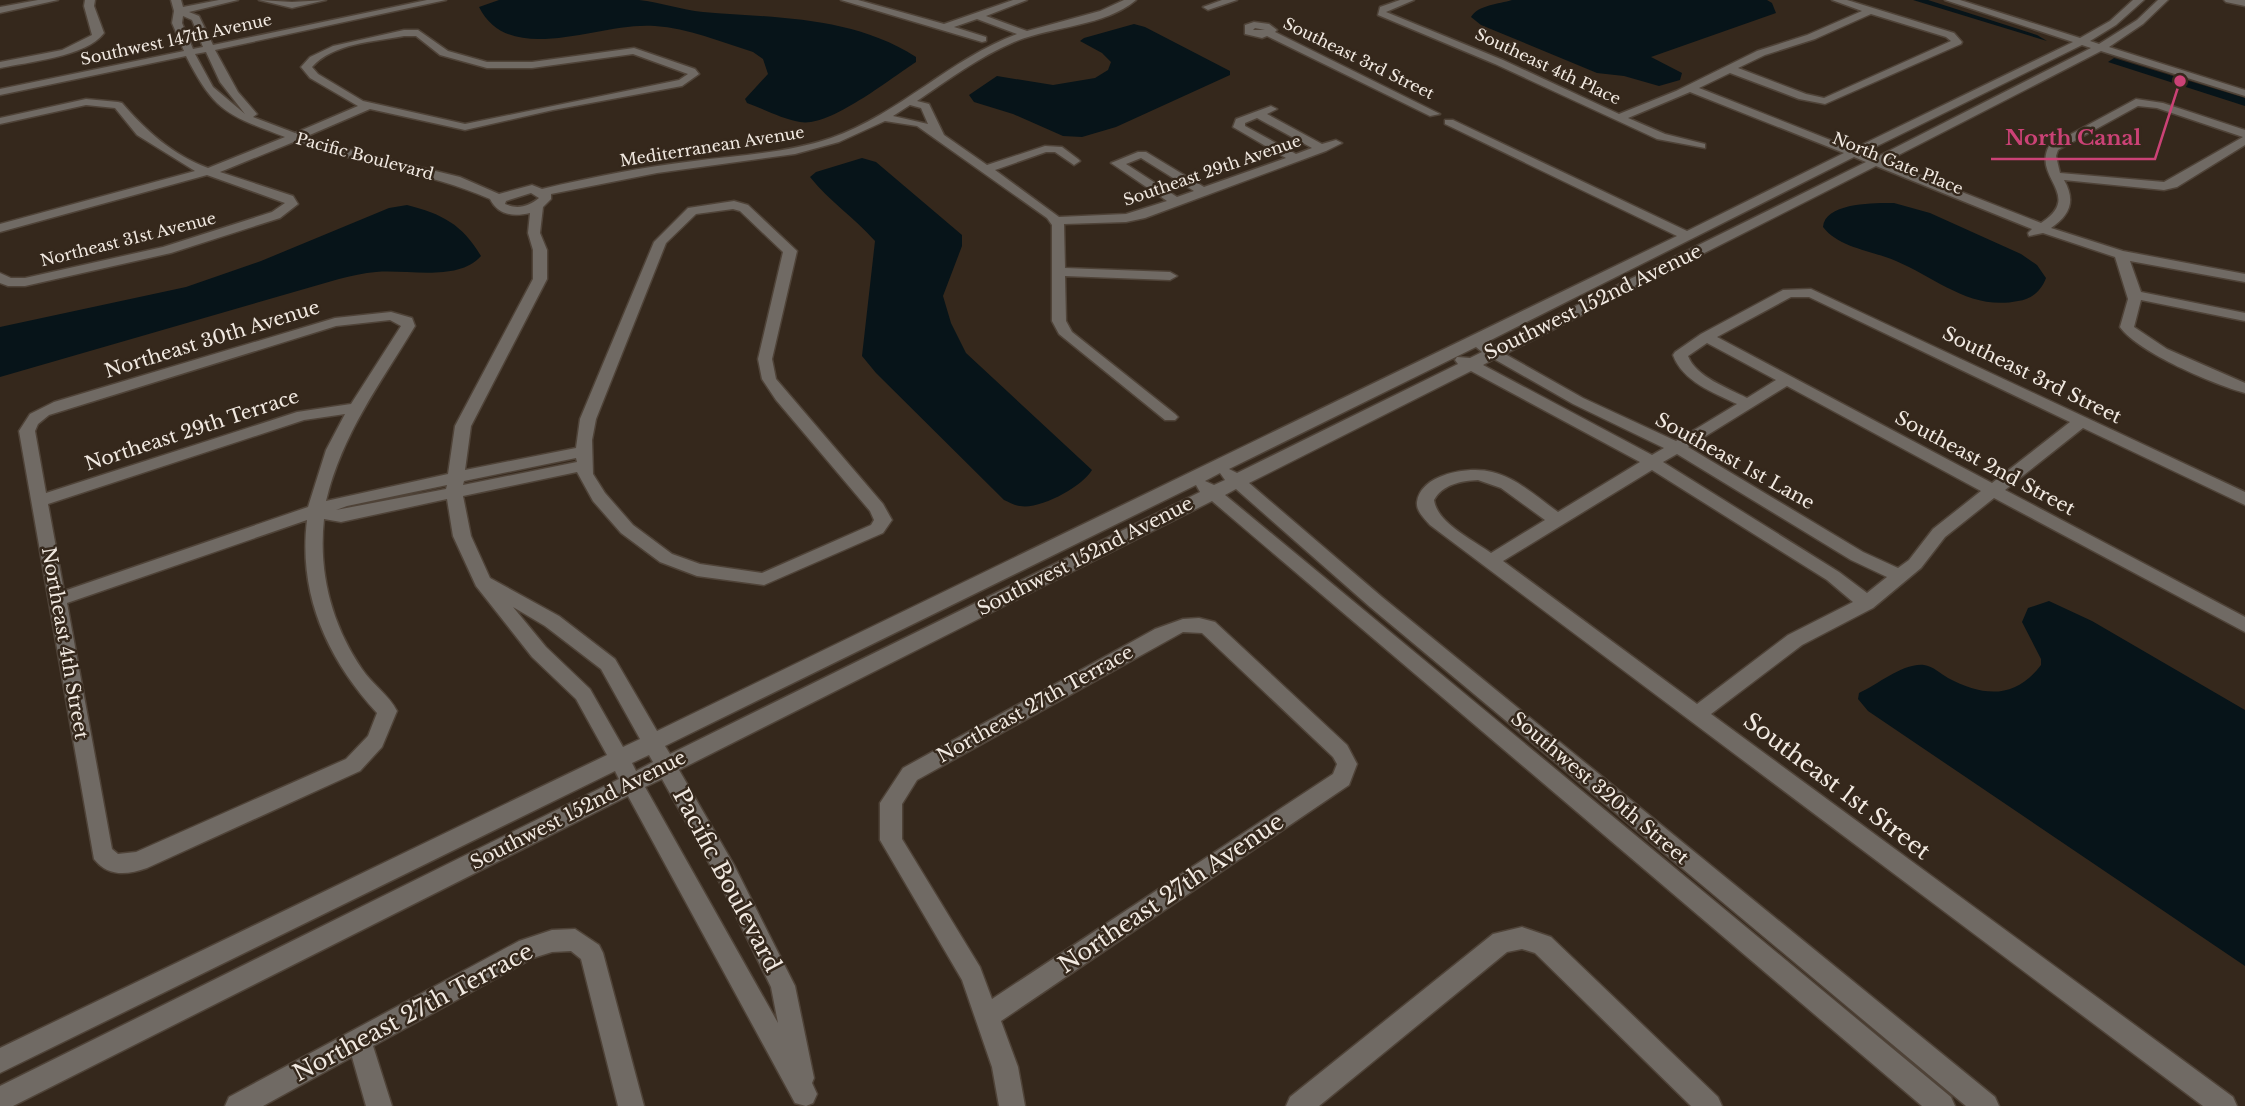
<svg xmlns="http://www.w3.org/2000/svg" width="2245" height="1106" font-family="'Libre Baskerville',serif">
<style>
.water{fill:#071419}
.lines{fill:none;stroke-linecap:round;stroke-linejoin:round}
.minor-casing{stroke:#4f4338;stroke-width:3}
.minor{fill:#706a64;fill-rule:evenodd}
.labels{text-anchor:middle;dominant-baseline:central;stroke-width:5;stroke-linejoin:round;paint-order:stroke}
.far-street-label{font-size:16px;fill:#f1e9e1;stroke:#35281c}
.street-label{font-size:19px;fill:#f1e9e1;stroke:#35281c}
.near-street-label{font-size:23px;fill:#f1e9e1;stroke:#35281c}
.leader{fill:none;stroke:#cb4276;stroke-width:2.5}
.callout-dot{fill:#cb4276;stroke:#35281c;stroke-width:2.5}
.callout-label{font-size:21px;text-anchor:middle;font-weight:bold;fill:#cb4276;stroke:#35281c;stroke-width:5;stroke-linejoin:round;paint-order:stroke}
</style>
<rect width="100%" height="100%" fill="#35281c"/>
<g class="water">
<path d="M499,0C545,0 594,0 639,0C660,2 681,10 703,12C775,18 852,16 916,57V62C891,78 829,128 800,122C782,119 764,109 747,103L745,99L768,74L763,59L753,52C721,42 688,28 655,26C600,21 510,69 479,7Z"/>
<path d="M1512,0H1767L1772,3L1776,13L1651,57L1682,73L1680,80L1659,86L1624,76L1597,73L1481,25L1471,17C1478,5 1499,4 1512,0Z"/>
<polygon points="1913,0 1928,0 2037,35 2047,41"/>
<polygon points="1134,24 1145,27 1230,71 1230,75 1116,127 1082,137 1063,136 1013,114 974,102 969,95 997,76 1053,85 1095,78 1108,70 1111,62 1102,53 1080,41 1084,38"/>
<polygon points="2114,58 2245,98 2245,106 2108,62"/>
<path d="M862,158L876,162L962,235V246L943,296L951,323L966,353L1092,470C1083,486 1040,510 1020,506C1015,506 1009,502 1004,500L876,373L862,356L875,241C855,218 829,201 810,177L816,172Z"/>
<path d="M1894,203L1930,213L2021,254L2037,265L2046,278C2041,291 2032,299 2018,301C1971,311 1936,278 1896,261C1873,251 1839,248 1823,227C1825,202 1876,203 1894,203Z"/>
<path d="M407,205C442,214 462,224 481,256C458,282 408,269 376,272C364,273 351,276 339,279L0,377V327L186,287L261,261L389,208Z"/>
<path d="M2049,601L2092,621L2245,710V966L1868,711L1858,699L1859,693C1878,685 1902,663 1924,665C1933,666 1941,674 1948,678C1984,697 2015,699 2041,665V659L2022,622L2028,608Z"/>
</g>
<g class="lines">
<g class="minor-casing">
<g id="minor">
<polygon points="38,0 58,0 0,13 0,7"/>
<path d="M85,0H95L94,6L104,33C86,57 28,62 0,68V62L62,50L92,35L84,6Z"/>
<path d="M171,0H181L183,7L219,0H238L189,12L199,16L213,45L427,0H446L215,50L238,92L257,114L253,117L295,133L358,106L310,78L301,67L310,57L333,46L404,30H418L448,51L487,62H532L634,48L695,69L699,74L682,86L553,110L465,130L370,109L305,137L329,145L460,177L499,194L532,185L542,189C592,177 643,167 694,161C740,155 787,153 831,138C899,114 950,59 1017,34L977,19L954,27L986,37V41L982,42L841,0H858L944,24L1013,0H1027L986,16L1027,31L1100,11L1124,0H1136C1104,27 1052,26 1014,42C979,57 948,80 917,101L929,104L944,135L987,165L1045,146L1062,147L1078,159L1080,161L1074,165L1055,152H1046L995,170L1059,217L1126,214L1167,201L1111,163L1138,152H1146L1204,187L1286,158L1233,127L1236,119L1271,106L1277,109L1267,114L1322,144L1336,140L1342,143L1326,151L1145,218L1126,222L1064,224L1065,268L1170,272L1177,276L1170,280L1065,276L1066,321L1072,332L1175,414L1178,417L1175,420H1165L1059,334L1052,321V225L1047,218L917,126L885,121L839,142L795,154L657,173L551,194V199L543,207L540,233L547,250V279L471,426L465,470L576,448L580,419L654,242L688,208L734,201L748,205L797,251L772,359L776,379L883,504L892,520L883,533L764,585L697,576L660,562L621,533L593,501L577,472L463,496L471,536L490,578L559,616L615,659L657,731L1677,236L1445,124V120H1453L1687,231L1844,153L1690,92L1628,118L1665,134L1705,144V148L1657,139L1495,64L1378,15L1380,7L1400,0H1414L1386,12L1503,60L1619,114L1676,91L1757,51L1807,35L1862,11L1832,0H1847L1954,33L1962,42L1961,44L1825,104L1799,99L1730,73L1699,88L1853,149L2073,42L1945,0H1960L2080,38L2110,21L2133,0H2144L2116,25L2090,41L2099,44L2137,20L2158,0H2168L2143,24L2109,47L2245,90V96L2101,51L1885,162L2041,223C2084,195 2032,178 2049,146L2136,99L2163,103L2245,130V145L2177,187L2164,190L2064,180C2076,201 2070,215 2051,228L2123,251L2245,274V282L2130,261L2141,292L2245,313V321L2141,300L2134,327L2167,349L2245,383V393C2213,384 2139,353 2120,327L2128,299L2115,257L2043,233L2029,236L2028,233L2032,229L1876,166L1505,354L1583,398L1676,441L1737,404C1714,393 1682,381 1673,355L1675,352L1701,334L1783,290L1811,289L2245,492V505L2083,428L2005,490L2245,617V632L1994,498L1945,537L1921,568L1873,608L1802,645L1711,714L2233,1097L2237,1106H2203L1430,525C1424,518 1416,511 1417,502C1421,473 1471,466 1492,472C1517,478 1537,497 1558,512L1640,462L1471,371L1249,483L1382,597L1995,1097L1999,1106H1966L1370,607L1236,489L1225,495L1951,1097L1955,1106H1922L1212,501L679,770L734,865L795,986L814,1078L812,1083L817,1094L813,1103L806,1106L795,1103L628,796L13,1106H0V1086L619,779L615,771L0,1073V1048L607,755L576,699L532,657L476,586L453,536L447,499L341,522L324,519C318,573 332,625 362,669C372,684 389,695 397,711L382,747L360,771L147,868C127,875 108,877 94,859L19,431L30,414L54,402L335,318L391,312L412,318L415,326C380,384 342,434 326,501L448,474L455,426L533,279V250L528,233L530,213C513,217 498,215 490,199C426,171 360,165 296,141L220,172L293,196L298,204L280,218L171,253L25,286H8L0,283V273L11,278H25L163,247L272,212L285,203L207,175L0,232V224L195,171L137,135L115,108L86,105L0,124V118L86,99L118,102L122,103C145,130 174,156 208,168L285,137C228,115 215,113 186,56L0,95V89L184,51L172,23L174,11ZM1871,14L1946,37L1951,41L1824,98L1806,94L1738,68L1765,55L1815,39ZM183,16L192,20L203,47L193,49L182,23ZM404,36H416L440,55L487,68H532L633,54L688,74L679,80L465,124L363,101L318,74L312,67C333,43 374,42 404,36ZM2082,45L2091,48L1875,158L1863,153ZM206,52L220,82L245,114L213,87L195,54ZM910,105L921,108L928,124L893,116ZM2138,106L2157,108L2243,137L2164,182L2060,173L2056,156L2058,150ZM1257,118L1312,148L1296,154L1245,126V123ZM1854,157L1866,162L1493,347L1485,343ZM1141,158L1194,191L1177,197L1126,164ZM531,193L539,198C529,206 518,210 505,204L506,201ZM733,209L740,211L783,252L758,359L762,379L776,400L870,511L874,520L871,525L762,573L700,564L672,554L633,525L605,493L593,474L592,440L596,419L666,243L696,214ZM1791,297H1809L2070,422L1992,483L1717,337ZM390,320L401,326L351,404L297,412L46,493L35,431L38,424L49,415L336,326ZM1707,343L1776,380L1747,398C1728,388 1696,377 1688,356ZM1476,347L1482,352L1470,358L1457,357L1455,360L1458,364L1237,473L1229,469ZM1494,359L1573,404L1664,448L1652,455L1483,365ZM1787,386L1981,491L1933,529L1909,560L1898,568L1863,552L1688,447ZM345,414L326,450L308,507L64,591L48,504L304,420ZM1677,454L1851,560L1887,577L1867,593L1839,572L1663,462ZM576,458L577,462L463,485L464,481ZM1652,470L1827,580L1853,602L1788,635L1697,704L1503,561ZM1220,473L1225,480L1214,485L1205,481ZM1478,480L1501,488L1545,520L1491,553C1473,540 1437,523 1434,500C1443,484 1461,481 1478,480ZM447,485L446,489L336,510L347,506ZM1196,485L1200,492L670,754L665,746ZM307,520C298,594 327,659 377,713L368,736L346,759L136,852L118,854L112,849L67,603ZM513,607L545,626L601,669L640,739L623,747L590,689L546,647ZM649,755L653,762L636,771L632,763ZM662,779L718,879L771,987L778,1023L645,787Z"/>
<polygon points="259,0 292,2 326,0 292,8"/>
<polygon points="1222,0 1237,0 1208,10 1203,7"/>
<polygon points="2224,0 2245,0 2245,6 2226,2"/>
<path d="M1254,22L1269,24L1277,30L1275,32L1440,114L1430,116L1267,36L1262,38L1245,34V25ZM1255,28L1265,30H1253Z"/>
<path d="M1199,618L1215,622L1347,745L1357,764L1349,785L1001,1021L1018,1067L1025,1106H999L992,1067L962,980L880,840V803L903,768L1155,629L1183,619ZM1183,632L1202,633L1333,757L1337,764L1333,774L992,999L980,967L902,839V804L917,780Z"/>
<polygon points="1522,927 1551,937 1718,1097 1722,1106 1691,1106 1535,953 1522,949 1507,952 1319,1106 1286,1106 1290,1097 1493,934"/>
<polygon points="575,929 599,945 603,953 644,1106 618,1106 581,959 571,951 552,952 533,958 373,1046 392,1106 366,1106 352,1057 263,1106 225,1106 229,1097 519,941 552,930"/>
</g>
</g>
<use href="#minor" class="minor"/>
</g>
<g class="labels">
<g class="far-street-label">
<text transform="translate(176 39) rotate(-12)">Southwest 147th Avenue</text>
<text transform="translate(1359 58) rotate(26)">Southeast 3rd Street</text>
<text transform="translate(1548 66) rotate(25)">Southeast 4th Place</text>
<text transform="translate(712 146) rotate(-9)">Mediterranean Avenue</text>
<text transform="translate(365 156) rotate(15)">Pacific Boulevard</text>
<text transform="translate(1898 163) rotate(22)">North Gate Place</text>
<text transform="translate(1212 170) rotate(-19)">Southeast 29th Avenue</text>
<text transform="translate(128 239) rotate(-14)">Northeast 31st Avenue</text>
</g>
<g class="street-label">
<text transform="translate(1593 302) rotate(-26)">Southwest 152nd Avenue</text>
<text transform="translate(212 339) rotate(-17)">Northeast 30th Avenue</text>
<text transform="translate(2032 375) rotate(26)">Southeast 3rd Street</text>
<text transform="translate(192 430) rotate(-18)">Northeast 29th Terrace</text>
<text transform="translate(1735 461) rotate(29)">Southeast 1st Lane</text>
<text transform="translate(1985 463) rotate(28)">Southeast 2nd Street</text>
<text transform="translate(1085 556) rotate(-27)">Southwest 152nd Avenue</text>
<text transform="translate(65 643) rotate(80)">Northeast 4th Street</text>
<text transform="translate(1035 704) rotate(-29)">Northeast 27th Terrace</text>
<text transform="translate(1600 788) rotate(40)">Southwest 320th Street</text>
<text transform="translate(578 810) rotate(-27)">Southwest 152nd Avenue</text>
</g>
<g class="near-street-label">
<text transform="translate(1837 786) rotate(37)">Southeast 1st Street</text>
<text transform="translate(727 880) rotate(62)">Pacific Boulevard</text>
<text transform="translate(1171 893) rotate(-34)">Northeast 27th Avenue</text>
<text transform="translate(413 1012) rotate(-28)">Northeast 27th Terrace</text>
</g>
</g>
<path class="leader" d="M2180 81L2155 159H1991"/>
<circle class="callout-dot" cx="2180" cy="81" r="7"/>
<g class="callout-label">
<text x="2073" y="145">North Canal</text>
</g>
</svg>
